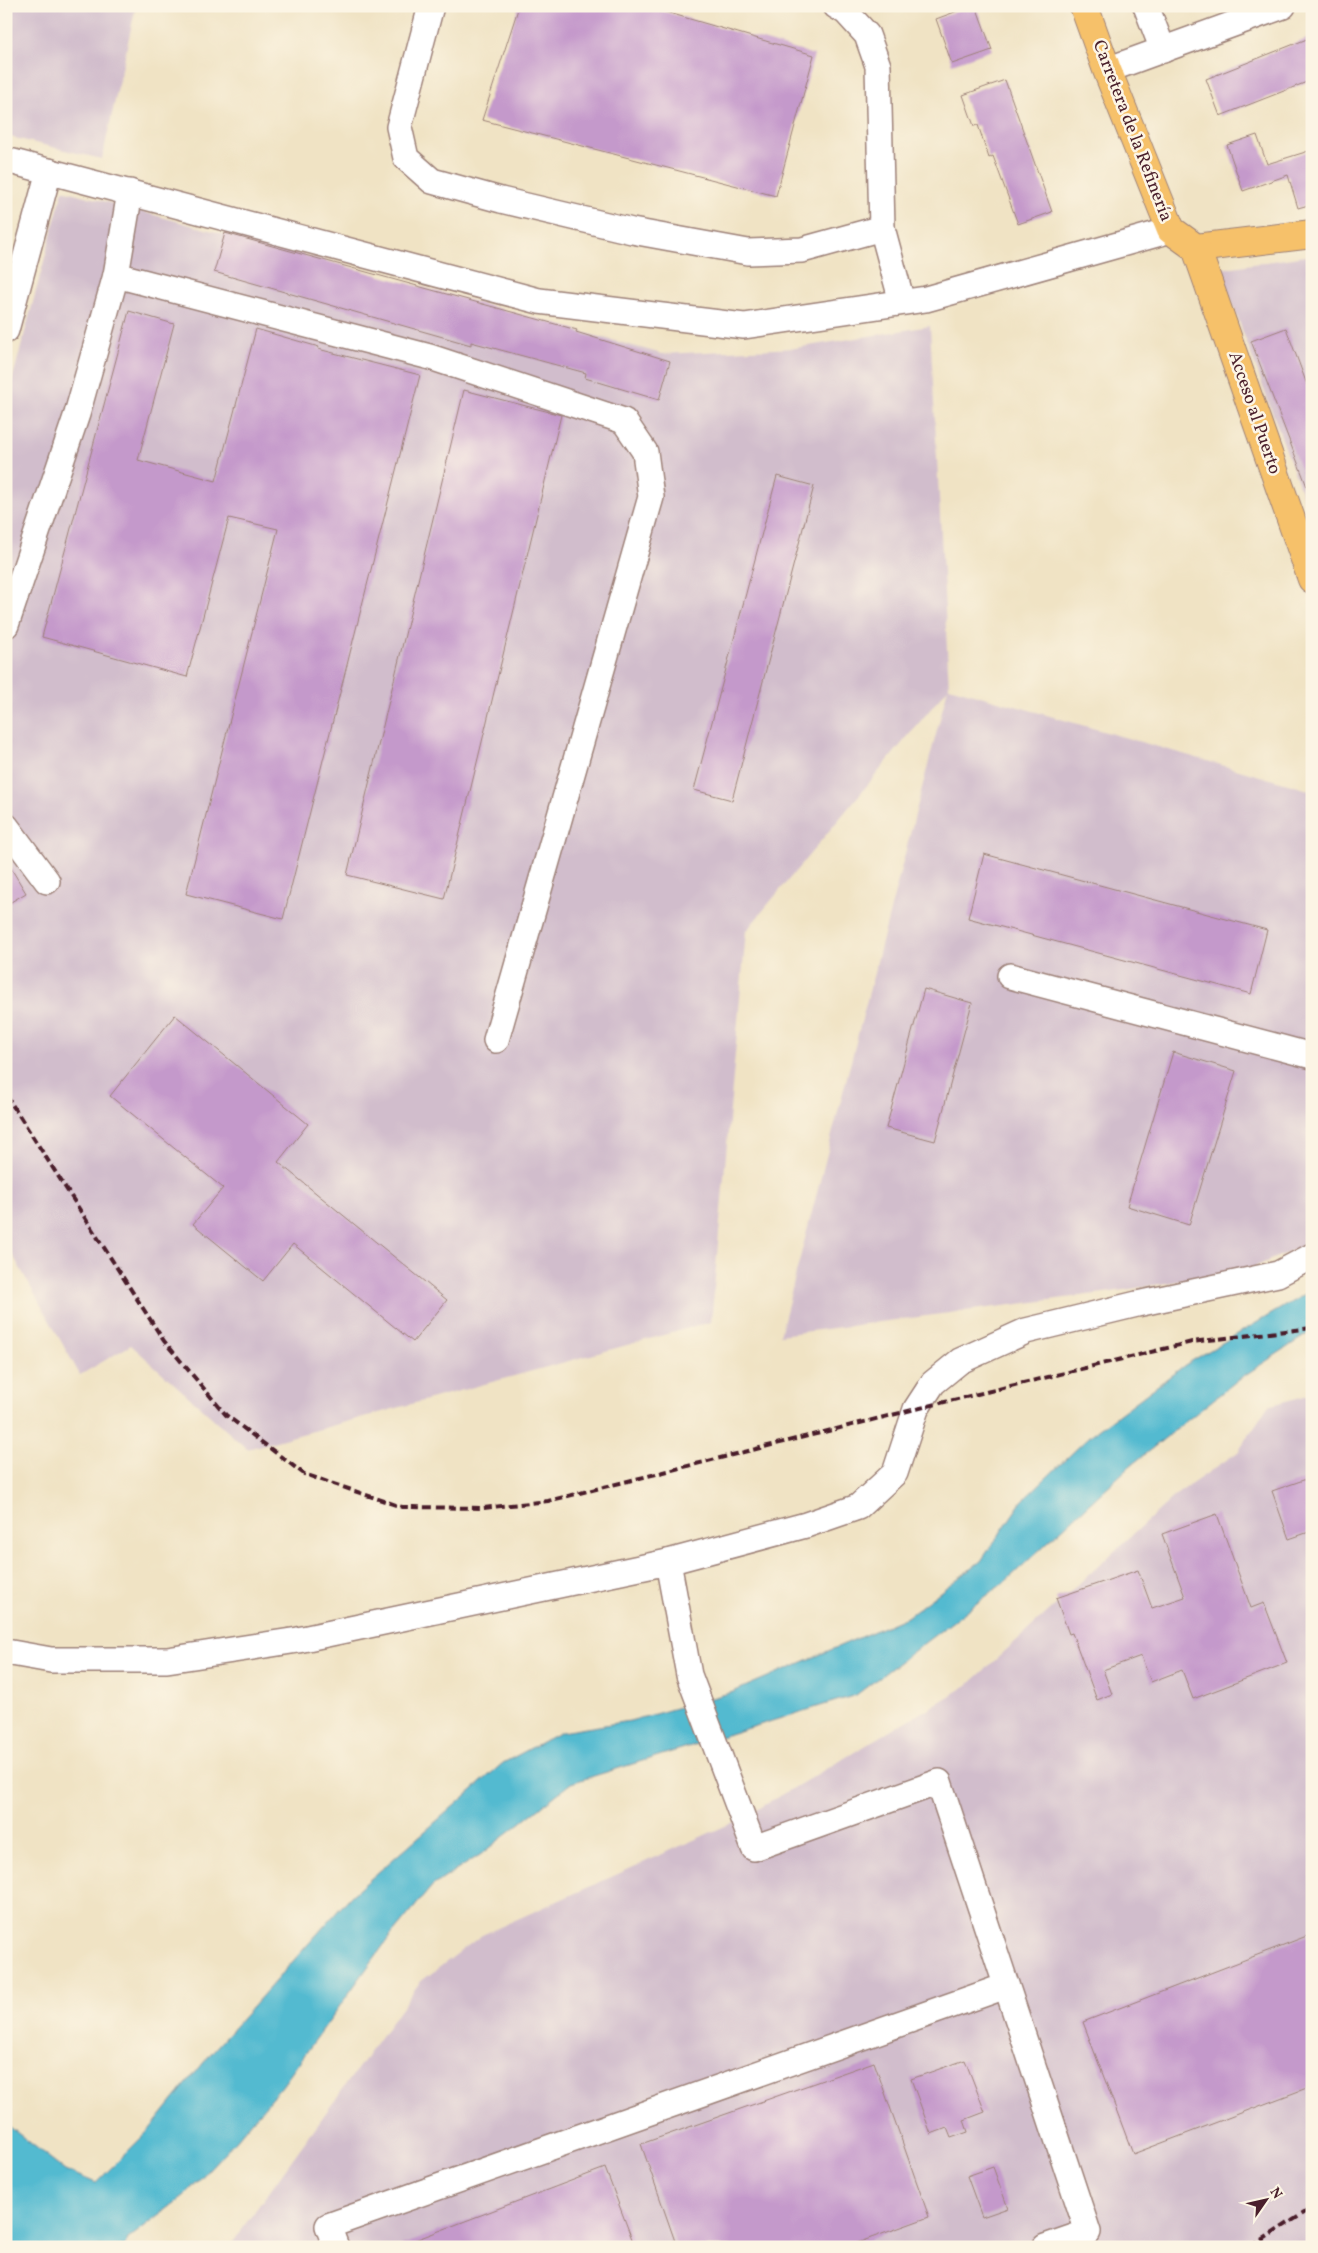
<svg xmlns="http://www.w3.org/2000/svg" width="1318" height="2253" font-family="Vollkorn,serif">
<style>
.industrial{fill:#d1bdcc}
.water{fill:#52bad0;stroke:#4e6c7e}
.building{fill:#c499cb}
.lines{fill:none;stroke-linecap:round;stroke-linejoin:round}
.minor-casing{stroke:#9d8178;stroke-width:28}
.major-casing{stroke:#9d8178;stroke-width:30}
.minor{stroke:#fff;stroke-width:25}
.major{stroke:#f6c16b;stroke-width:28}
.rail{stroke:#4a1f2b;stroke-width:4;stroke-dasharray:8 4;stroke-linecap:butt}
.labels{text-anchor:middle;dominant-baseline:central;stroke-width:5;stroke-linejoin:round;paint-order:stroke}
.street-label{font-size:18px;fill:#4a1f2b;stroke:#fcf5e5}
</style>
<rect width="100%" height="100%" fill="#fcf5e5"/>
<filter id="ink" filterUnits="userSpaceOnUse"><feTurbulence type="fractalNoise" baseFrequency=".02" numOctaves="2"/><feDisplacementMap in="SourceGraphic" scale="10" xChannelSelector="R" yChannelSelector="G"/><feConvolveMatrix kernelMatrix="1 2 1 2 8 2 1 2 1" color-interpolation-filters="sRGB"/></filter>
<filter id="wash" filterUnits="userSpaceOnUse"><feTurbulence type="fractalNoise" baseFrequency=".0096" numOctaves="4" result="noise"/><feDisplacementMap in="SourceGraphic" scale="20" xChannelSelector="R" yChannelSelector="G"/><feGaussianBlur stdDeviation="1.12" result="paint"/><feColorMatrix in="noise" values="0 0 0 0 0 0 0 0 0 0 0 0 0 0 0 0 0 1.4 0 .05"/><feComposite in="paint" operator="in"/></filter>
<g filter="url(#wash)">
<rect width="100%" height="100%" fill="#f0e3c4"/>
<g class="industrial">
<polygon points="6,6 136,6 102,159 6,136"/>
<polygon points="63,190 662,354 796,348 930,326 949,687 1312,791 1312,1242 1247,1270 1111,1292 780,1335 948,688 746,931 711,1322 247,1449 131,1345 80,1375 6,1243 6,403"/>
<polygon points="1312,255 1312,521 1220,269"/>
<polygon points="1312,1394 1312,2239 1299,2247 229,2247 420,1982 482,1935 743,1818 968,1685 1177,1494 1238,1452 1268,1406"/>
</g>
<polygon class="water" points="1312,1290 1312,1331 1239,1379 1130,1466 1006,1581 856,1695 571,1783 480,1855 432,1886 388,1939 282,2086 234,2142 185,2195 128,2239 124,2247 6,2247 6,2124 65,2170 96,2183 150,2129 213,2051 351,1896 503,1763 561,1732 630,1721 733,1692 907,1617 981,1561 1022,1501 1090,1436 1185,1365"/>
<g id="blocks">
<g class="building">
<polygon points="519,6 645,6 814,55 776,196 482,120"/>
<polygon points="971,6 976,6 992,50 952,64 936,19"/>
<polygon points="1312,37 1312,80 1220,116 1206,79"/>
<polygon points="1005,80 1052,212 1018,224 993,156 989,158 978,125 974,126 963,95"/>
<polygon points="1257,135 1267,164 1312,150 1312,204 1298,208 1288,175 1243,191 1227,145"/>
<polygon points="225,233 577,330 576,332 670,361 659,400 585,378 586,373 471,342 471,345 214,272"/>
<polygon points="129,311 174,324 138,460 216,481 256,329 319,347 318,349 420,375 283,919 186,894 278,529 229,518 187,677 42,637"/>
<polygon points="1286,328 1309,390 1312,389 1311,497 1251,341"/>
<polygon points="464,390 561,415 444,899 347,875"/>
<polygon points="777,476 814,486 732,800 694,790"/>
<polygon points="984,854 1267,930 1251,994 968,918"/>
<polygon points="6,860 26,893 6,905"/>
<polygon points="924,989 972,1003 935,1141 886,1128"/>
<polygon points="175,1015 308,1124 278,1162 447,1300 413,1342 293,1244 263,1281 193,1224 223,1188 110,1096"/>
<polygon points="1173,1052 1236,1071 1189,1225 1127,1206"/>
<polygon points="1312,1477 1312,1531 1289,1539 1272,1491"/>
<polygon points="1217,1514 1251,1608 1264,1603 1287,1663 1193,1699 1182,1670 1151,1682 1141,1656 1103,1670 1112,1694 1097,1700 1072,1633 1069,1634 1056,1598 1138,1570 1152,1608 1185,1597 1162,1534"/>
<polygon points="1312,1934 1312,2086 1133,2154 1083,2022"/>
<polygon points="965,2060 985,2112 964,2120 968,2132 951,2138 947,2128 931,2134 911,2079"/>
<polygon points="874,2062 929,2217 846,2247 677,2247 641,2144"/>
<polygon points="993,2167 1008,2208 982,2217 967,2176"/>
<polygon points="605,2168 635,2247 402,2247 402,2245"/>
</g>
</g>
</g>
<g filter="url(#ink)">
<use href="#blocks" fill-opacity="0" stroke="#9d8178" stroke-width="1"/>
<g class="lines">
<g class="minor-casing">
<g id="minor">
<polyline points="431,6 399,127 406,158 432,181 501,200 632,231 748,252 802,250 882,228"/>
<polyline points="836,6 846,12 867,35 878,66 882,228 902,302"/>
<polyline points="1146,6 1163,50"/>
<polyline points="1107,70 1283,6"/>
<polyline points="6,160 539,301 744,326 926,299 1171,230"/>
<polyline points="116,275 430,357 624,421 645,452 651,497 496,1040"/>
<polyline points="6,330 49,171"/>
<polyline points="6,625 77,414 116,275 130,192"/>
<polyline points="6,826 47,881"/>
<polyline points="1010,976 1312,1056"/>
<polyline points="668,1562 806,1525 858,1507 895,1473 916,1409 933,1383 960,1361 1026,1331 1137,1304 1278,1274 1312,1256"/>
<polyline points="6,1652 51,1660 167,1660 298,1640 668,1562 689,1675 754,1848 939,1782 1088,2232 1045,2247"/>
<polyline points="336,2247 328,2226 1006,1986"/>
</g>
</g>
<g class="major-casing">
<g id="major">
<polyline points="1084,6 1107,70 1171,230 1196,248 1312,234"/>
<polyline points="1196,248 1312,579"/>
</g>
</g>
<use href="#minor" class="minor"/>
<use href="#major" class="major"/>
<g class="rail">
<polyline points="6,1095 164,1341 226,1415 304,1474 402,1507 483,1508 548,1501 916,1409 1192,1342 1312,1328"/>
<polyline points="1251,2247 1312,2208"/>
</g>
</g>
</g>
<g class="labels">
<g class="street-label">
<text transform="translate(1132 131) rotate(69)">Carretera de la Refinería</text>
<text transform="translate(1254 413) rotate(71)">Acceso al Puerto</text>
</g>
</g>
<rect width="1318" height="2253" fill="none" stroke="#fcf5e5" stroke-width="25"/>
<g transform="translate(1266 2200) rotate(56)" stroke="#fcf5e5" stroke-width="4" paint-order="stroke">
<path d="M0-4L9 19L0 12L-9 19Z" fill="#4a1f2b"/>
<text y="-8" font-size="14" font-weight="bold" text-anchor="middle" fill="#4a1f2b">N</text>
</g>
</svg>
